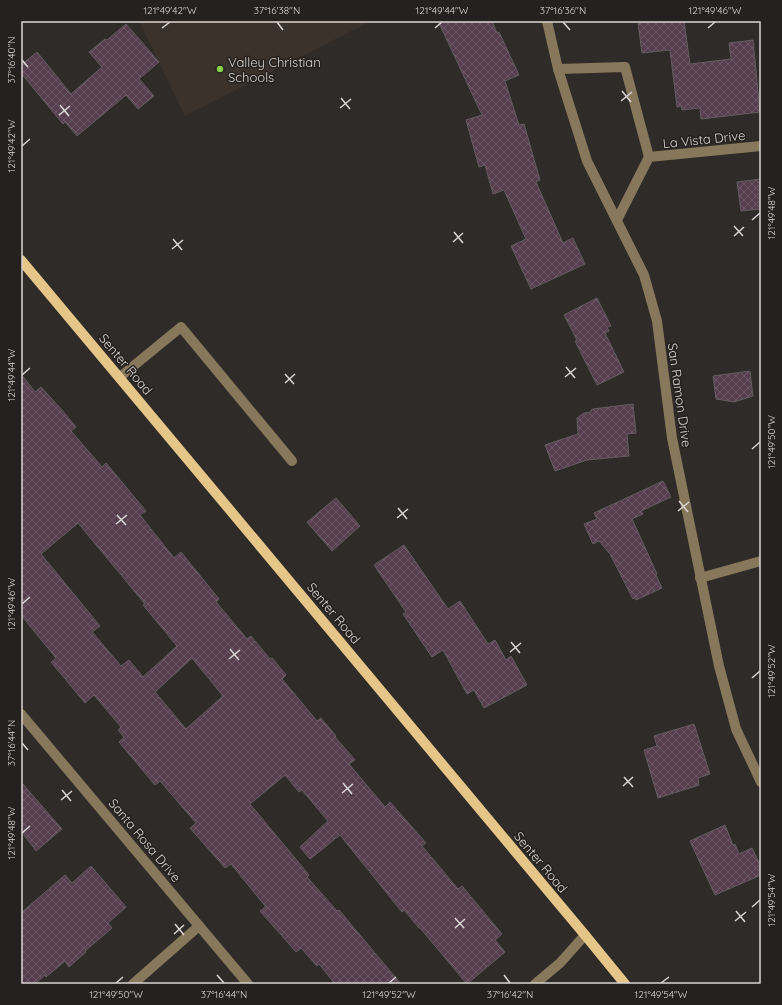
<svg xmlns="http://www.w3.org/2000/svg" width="782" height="1005" font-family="Quicksand,sans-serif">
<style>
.built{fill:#3c322c}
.building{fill:url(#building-cross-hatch);stroke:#625d60;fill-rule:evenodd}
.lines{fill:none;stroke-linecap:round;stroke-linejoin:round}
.minor{stroke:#88785b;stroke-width:10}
.major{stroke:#e6c588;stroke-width:10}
.ticks{fill:none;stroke:#d9d6d4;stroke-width:1.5}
.poi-dot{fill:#87cf4a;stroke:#25211e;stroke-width:1.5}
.labels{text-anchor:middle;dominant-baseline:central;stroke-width:3;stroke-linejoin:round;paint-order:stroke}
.poi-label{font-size:13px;fill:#d9d6d4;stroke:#25211e;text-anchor:start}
.street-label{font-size:13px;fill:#d9d6d4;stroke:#25211e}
.neatline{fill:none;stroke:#d9d6d4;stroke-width:1.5}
.ticks-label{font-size:10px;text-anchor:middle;fill:#d9d6d4}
</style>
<defs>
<pattern id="building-cross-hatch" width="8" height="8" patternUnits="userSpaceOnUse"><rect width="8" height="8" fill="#563e4e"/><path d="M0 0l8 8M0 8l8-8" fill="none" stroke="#6e5967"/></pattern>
</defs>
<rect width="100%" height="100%" fill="#2f2b28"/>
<polygon class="built" points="139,21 371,21 185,116"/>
<g class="building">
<polygon points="438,21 492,21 497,33 499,32 519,75 505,81 519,125 524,124 540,180 536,182 563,243 573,238 585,264 531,289 511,246 526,239 504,190 493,194 485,165 479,167 466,120 482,115"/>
<polygon points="658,21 684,21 690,64 731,59 729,43 753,40 760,112 701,119 700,108 682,110 681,106 677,107 670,50 642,53 638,23"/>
<polygon points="126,24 159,62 139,79 154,96 138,109 126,95 77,136 65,122 63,124 21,73 21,65 37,52 71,94 102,67 89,52 105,39 107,40"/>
<polygon points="761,179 761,209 741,211 737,182"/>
<polygon points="597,298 611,326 607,327 609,331 605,333 624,372 597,385 575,341 577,340 564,315"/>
<polygon points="750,371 753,396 734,402 716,399 713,376"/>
<path d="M21,374L35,392L41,387L61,409L76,427L71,431L102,467L106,463L146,511L140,515L174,558L181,552L219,599L216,602L247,639L251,636L270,659L272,658L286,675L282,679L317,721L321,718L336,736L335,737L355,760L349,764L385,807L390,802L426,843L422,846L458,889L462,886L502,934L495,940L505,952L467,984L420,928H419L404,910L402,912L340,835L310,859L300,847L328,821L302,790L299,792L285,775L250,804L309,875L307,877L337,911L339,910L401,984H335L319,964L317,966L301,948L296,952L260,911L266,907L231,864L225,868L190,828L196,823L160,781L155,785L119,742L124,737L118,730L121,727L94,695L85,703L51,662L56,658L21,615ZM78,523L145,604L143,605L177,646L143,677L129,660L121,666L92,632L100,626L41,554ZM192,658L223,696L186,729L155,692Z"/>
<polygon points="633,404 636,433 627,434 629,456 587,460 555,471 545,445 578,434 577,418 584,413 591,412 591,410 593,409"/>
<polygon points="663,481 671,497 641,511 643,514 632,519 657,574 656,575 662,588 636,600 635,598 633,599 610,554 599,541 593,544 584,524 597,519 594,513"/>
<polygon points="336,498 360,526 332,551 307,522"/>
<polygon points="404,545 448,609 460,601 488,644 495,640 506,660 511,656 527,685 484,708 474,690 467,694 443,650 432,657 403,614 406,612 374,565"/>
<polygon points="694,724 710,774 698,778 699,785 658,798 644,750 657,746 654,736"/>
<polygon points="21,782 62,829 36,851 21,831"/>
<polygon points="725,825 733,845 735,844 739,854 752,848 761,867 761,875 715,895 690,841"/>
<polygon points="91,866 126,907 108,923 112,928 85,951 86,952 69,967 65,961 46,977 45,975 35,984 21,984 21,913 65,875 72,883"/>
</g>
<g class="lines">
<g class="minor">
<polyline points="547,21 558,69 587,161 644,275 657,321 672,438 719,666 736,729 761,782"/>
<polyline points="558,69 625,67 649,157"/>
<polyline points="617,220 649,157 761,146"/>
<polyline points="120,377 181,327 292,461"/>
<polyline points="700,578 761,561"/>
<polyline points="21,714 248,984"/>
<polyline points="133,984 199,926"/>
<polyline points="535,984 560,963 585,935"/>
</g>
<polyline class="major" points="21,260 585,935 625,984"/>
</g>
<path class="ticks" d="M277,22L283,30M563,22L570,30M162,28L170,22M435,28L442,22M708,28L715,22M22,60L28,67M622,91L631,102M341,98L350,109M621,101L632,92M60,105L69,116M340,108L351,99M59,115L70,106M22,146L30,139M752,220L760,213M734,226L743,236M454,232L463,243M734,236L744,227M173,239L182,250M453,242L463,233M172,249L183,240M566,367L575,378M285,374L294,384M22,375L30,368M565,377L576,368M285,383L295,374M752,449L760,442M679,501L688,512M398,508L407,519M678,511L689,502M117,515L126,525M397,518L408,509M116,524L127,515M22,604L30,597M511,642L520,653M230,649L239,660M510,652L521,643M229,659L240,650M752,678L760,671M22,743L28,750M624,777L633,787M343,783L352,794M623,786L633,777M62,790L71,801M342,793L353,784M61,800L72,791M22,833L30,826M752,907L760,900M736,911L745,922M455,918L464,928M735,921L746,912M175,924L184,935M455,928L465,919M174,934L184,925M217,975L224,983M504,975L510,983M116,983L123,977M389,983L396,977M661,983L669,977"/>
<circle class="poi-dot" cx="220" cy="69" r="4"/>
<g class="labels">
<g class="poi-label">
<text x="228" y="62">Valley Christian<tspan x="228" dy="15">Schools</tspan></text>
</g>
<g class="street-label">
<text transform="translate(704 139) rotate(-6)">La Vista Drive</text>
<text transform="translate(126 364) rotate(50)">Senter Road</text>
<text transform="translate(680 395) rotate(82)">San Ramon Drive</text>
<text transform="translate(334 613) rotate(50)">Senter Road</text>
<text transform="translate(145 840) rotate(50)">Santa Rosa Drive</text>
<text transform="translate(541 862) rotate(50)">Senter Road</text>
</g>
</g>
<rect width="782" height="1005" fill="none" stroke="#25211e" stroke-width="44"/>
<rect x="22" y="22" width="738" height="961" class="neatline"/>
<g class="ticks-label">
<text x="170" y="14">121°49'42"W</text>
<text x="277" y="14">37°16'38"N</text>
<text x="442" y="14">121°49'44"W</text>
<text x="563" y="14">37°16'36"N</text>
<text x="715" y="14">121°49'46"W</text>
<text transform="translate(11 60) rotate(-90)" y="4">37°16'40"N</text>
<text transform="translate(11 146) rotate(-90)" y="4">121°49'42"W</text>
<text transform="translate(771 213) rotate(-90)" y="4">121°49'48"W</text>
<text transform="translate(11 375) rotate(-90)" y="4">121°49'44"W</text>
<text transform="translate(771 442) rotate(-90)" y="4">121°49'50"W</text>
<text transform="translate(11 604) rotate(-90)" y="4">121°49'46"W</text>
<text transform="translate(771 671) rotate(-90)" y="4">121°49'52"W</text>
<text transform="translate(11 743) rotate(-90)" y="4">37°16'44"N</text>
<text transform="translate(11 833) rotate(-90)" y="4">121°49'48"W</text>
<text transform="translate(771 900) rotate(-90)" y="4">121°49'54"W</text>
<text x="116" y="998">121°49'50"W</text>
<text x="224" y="998">37°16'44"N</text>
<text x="389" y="998">121°49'52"W</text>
<text x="510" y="998">37°16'42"N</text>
<text x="661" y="998">121°49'54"W</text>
</g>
</svg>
